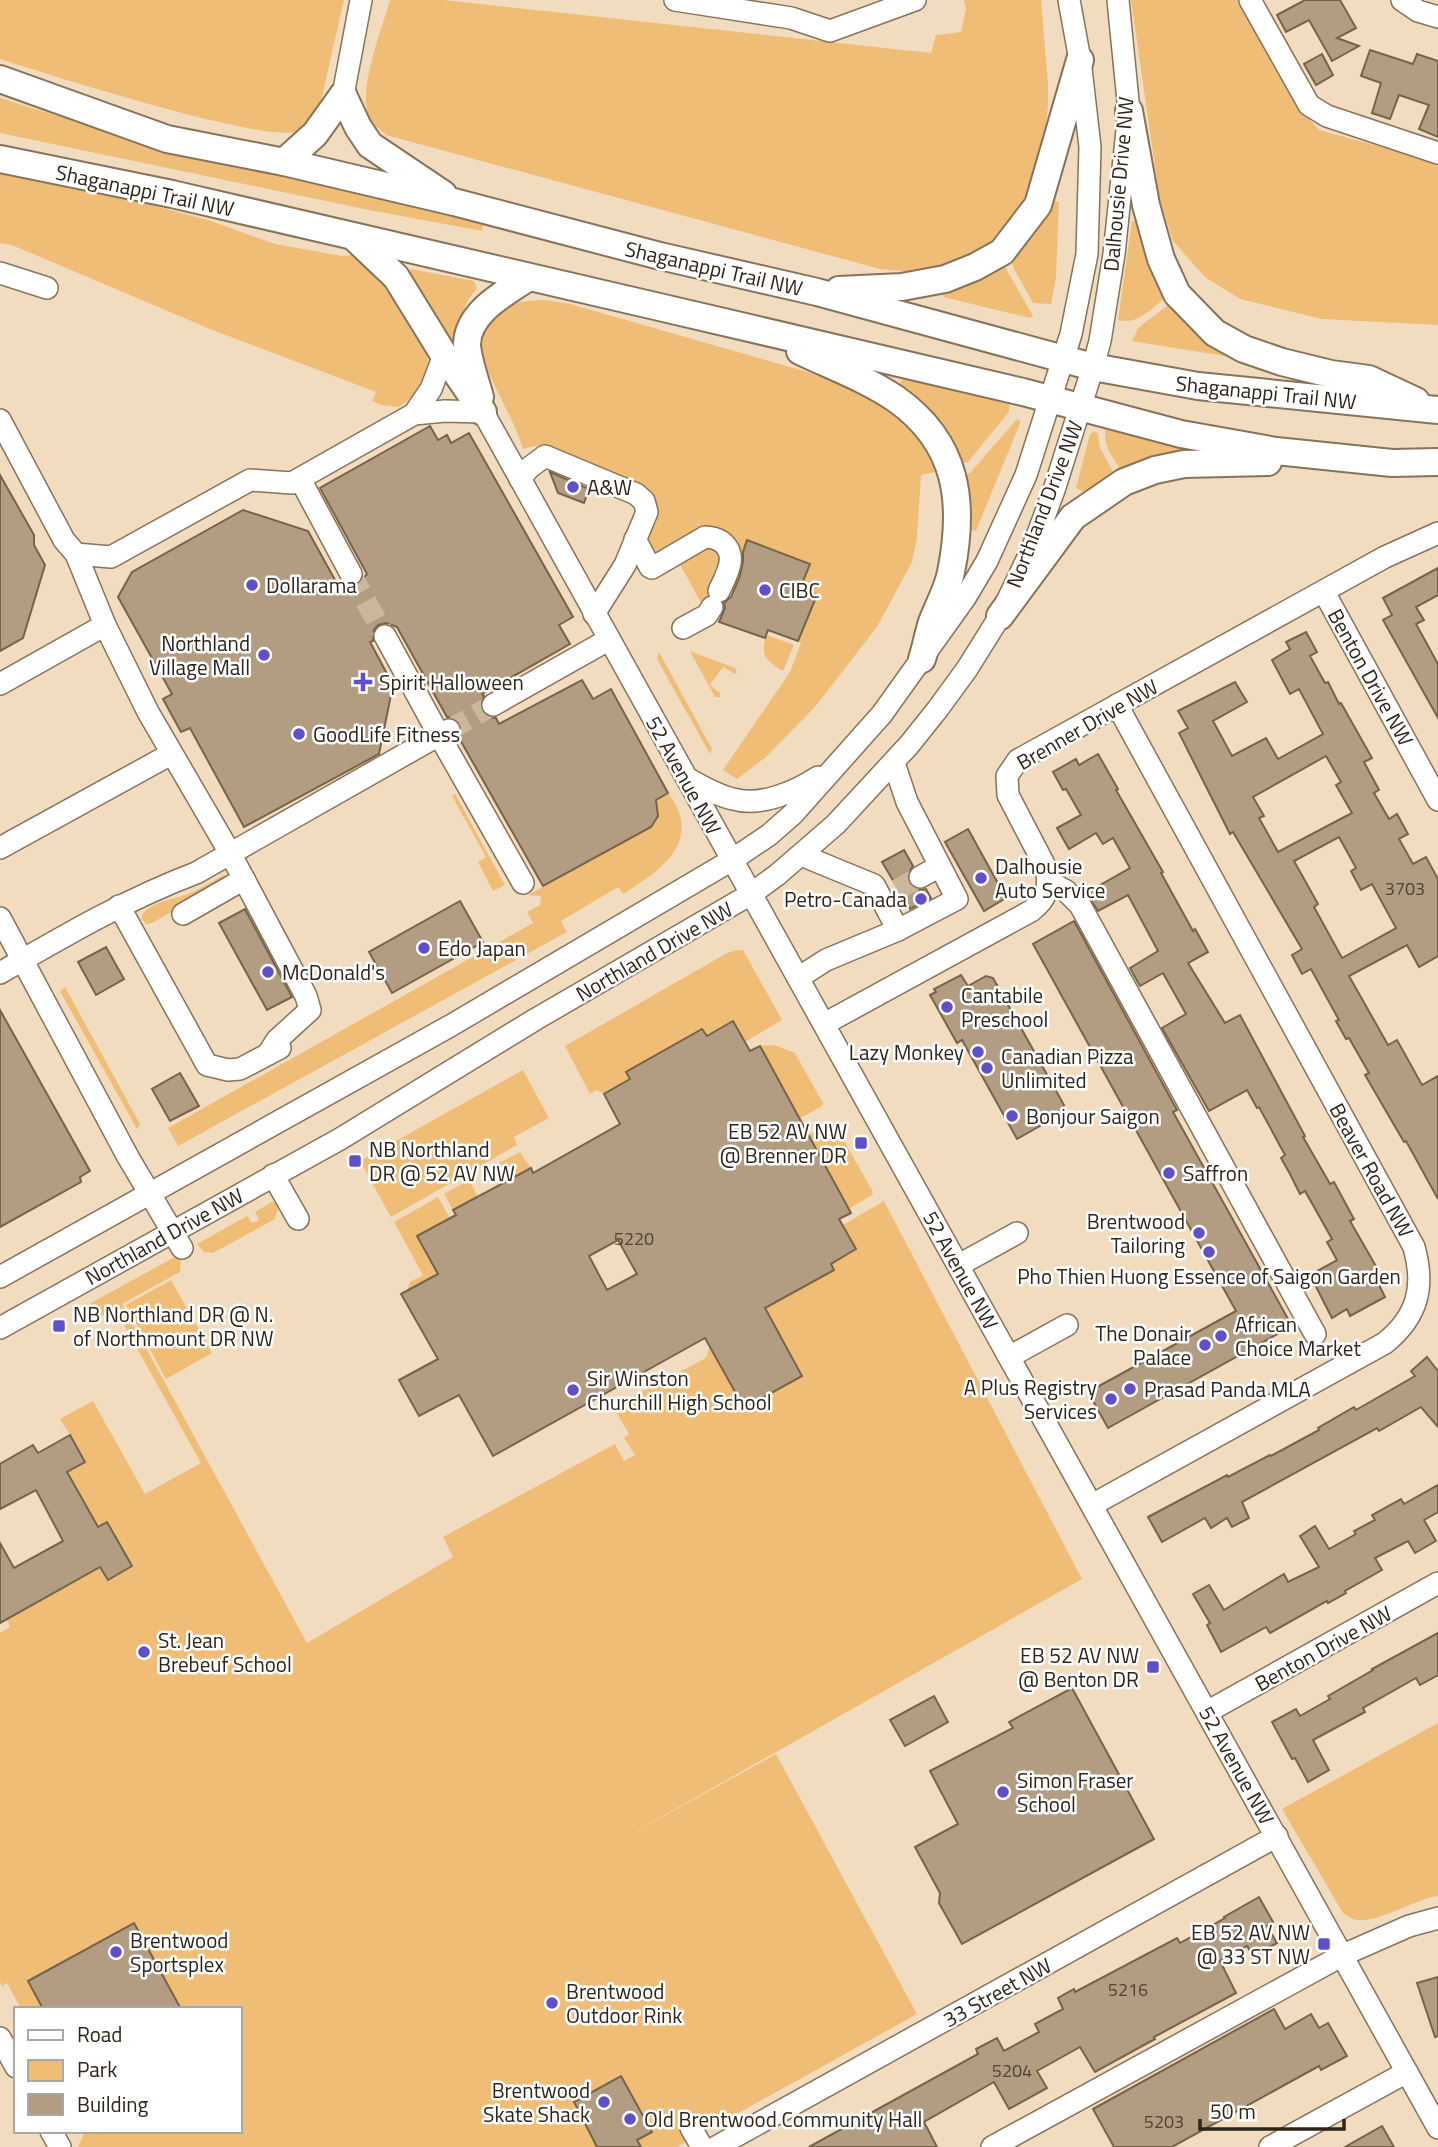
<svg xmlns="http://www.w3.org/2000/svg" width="1438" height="2147" font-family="'Titillium Web',sans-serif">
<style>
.green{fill:#f0bd76}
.building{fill:#b29d82;stroke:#766349;stroke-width:2;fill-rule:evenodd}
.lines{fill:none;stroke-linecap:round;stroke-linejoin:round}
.minor-tunnel{stroke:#cbb79e;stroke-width:21;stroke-dasharray:21 10;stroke-linecap:butt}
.minor-casing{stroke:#877359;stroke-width:24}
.major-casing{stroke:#877359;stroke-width:30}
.minor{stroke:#fff;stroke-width:21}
.major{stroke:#fff;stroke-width:26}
.poi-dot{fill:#5f4fc8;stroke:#fff;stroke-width:2.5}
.labels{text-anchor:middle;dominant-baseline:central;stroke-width:5;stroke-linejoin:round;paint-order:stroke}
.number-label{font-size:18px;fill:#4e4334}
.street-label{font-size:21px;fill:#2d251a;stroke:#fff}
.poi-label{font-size:21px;fill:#2d251a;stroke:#fff;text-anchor:start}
</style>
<rect width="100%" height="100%" fill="#f2dcbf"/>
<g class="green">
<path d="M0,0H344L321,101C316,112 311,125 299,131C268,145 44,73 0,59Z"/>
<path d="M390,0H444L931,53L936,35L961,32L966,9L964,0H1041L1048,84V105L1043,156L1026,197L988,246L955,265L912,272L880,269L386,135C381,130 373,125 370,119C356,93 382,29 390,0Z"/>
<polygon points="1131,0 1238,0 1295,103 1319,130 1396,151 1438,166 1438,325 1322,319 1240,299 1205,277 1173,241 1160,201"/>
<path d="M0,98C159,149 322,184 484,222L482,231L369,210L0,133Z"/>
<polygon points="0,172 101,192 208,220 275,244 342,256 353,255 387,284 426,343 429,367 418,393 399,407 381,405 372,401 376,392 210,329 12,245 0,243"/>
<polygon points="1050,200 1059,202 1056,277 1051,304 1033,303 1014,269 1011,260"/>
<path d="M1132,221L1140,222L1166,293L1164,299C1149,310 1138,325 1118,320Z"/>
<polygon points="1004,265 1033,316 1031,318 943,297 944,288"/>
<path d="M411,269L474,281L477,289C462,304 458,324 457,344L452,345L407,277Z"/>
<path d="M545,300L570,304L811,373L879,399L917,430L940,471L921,475L917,538L912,562L877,627L815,707L766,757L737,779L723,770L790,672L801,643L798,641L817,596L800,589L810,564L748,541L736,567L735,545L653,553L644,542L654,504L652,495L548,448L535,446L523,449C506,389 424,303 545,300Z"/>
<polygon points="1168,305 1174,305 1227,349 1225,356 1132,341 1138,328"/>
<polygon points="903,377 1009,400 1009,412 968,462 961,464 944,428 923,404 899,385"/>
<polygon points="1017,419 1021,421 976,531 968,528 965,474 970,473"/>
<path d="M1106,425L1202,450C1173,453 1148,458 1121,470C1111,455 1102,444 1106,425Z"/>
<polygon points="1094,432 1098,433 1100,448 1114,473 1084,492 1076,488 1090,434"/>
<polygon points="705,542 724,555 704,602 704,608 676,557"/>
<path d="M767,635L794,645L783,671C766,661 759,654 767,635Z"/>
<polygon points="690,651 735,668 737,672 735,674 723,667 710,685 720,693 720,697 715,697"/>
<polygon points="659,652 712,749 710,754 657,659"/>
<path d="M668,793C705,841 660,871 623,894L618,887L561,921L567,932L178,1146L168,1128L533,923L527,912L540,905L541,896L528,895L651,827L658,816L655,800Z"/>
<polygon points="455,794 505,885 493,891 478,862 486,857 452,796"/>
<path d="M223,875L227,876V881L152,923L146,924L142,919V915C153,901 172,900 188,894C200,889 212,882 223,875Z"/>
<polygon points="737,950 743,950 782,1020 745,1042 733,1021 707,1036 702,1029 626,1072 630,1079 604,1094 597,1090 590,1094 565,1046 727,953"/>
<polygon points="65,987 139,1122 140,1125 137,1129 60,991"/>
<polygon points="774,1045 795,1053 823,1103 822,1106 799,1119 760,1046"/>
<polygon points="523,1070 549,1118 514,1137 517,1145 391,1217 360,1161"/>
<polygon points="831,1122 834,1123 873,1192 872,1195 849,1209 808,1135"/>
<polygon points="520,1152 531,1168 506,1182 497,1164"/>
<polygon points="469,1180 478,1197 453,1210 444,1194"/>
<polygon points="438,1197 450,1218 418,1236 438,1274 407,1291 410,1282 423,1275 394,1222"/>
<polygon points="884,1201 1082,1579 617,1842 776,1754 917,2014 677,2147 78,2147 85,2131 240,2131 240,2009 21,2009 7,1983 2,1986 0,1982 0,1633 10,1627 7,1620 100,1567 108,1580 132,1566 108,1522 98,1527 67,1472 70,1435 60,1419 93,1401 145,1494 201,1463 115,1309 97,1318 89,1304 175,1257 181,1261 180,1272 122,1304 307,1643 453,1557 443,1537 615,1444 624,1461 635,1455 624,1438 629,1434 613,1407 706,1358 710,1347 744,1408 802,1376 770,1317 756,1314 833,1270 831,1264 856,1249 843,1225"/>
<polygon points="272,1202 276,1203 278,1209 275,1219 213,1253 204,1252 197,1244 247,1216 252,1223 259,1220 255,1212"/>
<polygon points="171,1280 212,1353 166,1379 126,1305"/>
<path d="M1438,1723V1896C1415,1899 1378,1923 1358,1920C1353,1920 1347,1916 1343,1913L1282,1809Z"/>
</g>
<g class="building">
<polygon points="1305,0 1340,0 1356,28 1337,38 1359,46 1332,61 1309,20 1286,32 1277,15"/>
<polygon points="1370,50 1413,64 1417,54 1438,61 1438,137 1419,129 1429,105 1399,95 1390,119 1372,113 1381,83 1361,76"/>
<polygon points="1322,54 1333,75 1316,85 1304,64"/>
<polygon points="430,426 438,440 447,435 451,443 469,433 573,617 559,625 570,644 482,694 484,696 480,704 482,712 487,717 496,718 499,724 582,680 593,699 611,689 668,793 656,800 658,816 651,827 543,886 459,738 462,731 460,724 456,719 447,717 397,627 386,623 378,625 374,630 373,641 370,642 393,685 379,754 244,827 190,728 181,732 163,699 172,694 118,597 132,572 243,510 308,531 340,589 346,586 351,587 358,585 367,574 320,488"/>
<polygon points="550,472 589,489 584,503 558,493"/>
<polygon points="0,475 34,535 34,545 45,565 23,638 0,651"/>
<polygon points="747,540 810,564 800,589 817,595 798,641 768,630 765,638 719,622 725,608 724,603 731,597 740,576 743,561 743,552"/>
<polygon points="1438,568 1438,595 1416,607 1424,620 1416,624 1438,664 1438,718 1383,620 1392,615 1383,598"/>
<path d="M1306,632L1317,652L1310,656L1325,683L1328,682L1339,704L1341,703L1372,758L1364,762L1379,790L1374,793L1389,819L1397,814L1408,834L1399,839L1413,864L1426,857L1438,879V956L1419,967L1407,945L1349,976L1388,1045L1397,1040L1422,1085L1438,1076V1199L1406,1141L1404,1142L1365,1075L1369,1073L1349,1038L1346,1039L1336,1021L1339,1020L1311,969L1302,974L1292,955L1302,949L1233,832L1230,834L1179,733L1188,728L1178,711L1235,682L1247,702L1213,721L1232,756L1266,738L1278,759L1323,734L1299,689L1290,694L1272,660L1290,649L1286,642ZM1326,756L1341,782L1336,785L1352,813L1278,852L1259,818L1264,816L1253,797ZM1339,837L1356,868L1351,871L1361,890L1372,884L1396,928L1342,958L1314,907L1318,904L1294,861Z"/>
<polygon points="1098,754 1118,789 1116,790 1163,872 1161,873 1193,931 1195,929 1208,952 1188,963 1225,1023 1240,1015 1305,1136 1303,1137 1330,1184 1334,1182 1354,1219 1350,1221 1385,1282 1379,1285 1385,1297 1350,1316 1347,1309 1332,1318 1310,1275 1337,1260 1327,1242 1332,1239 1305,1191 1300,1194 1290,1174 1281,1158 1285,1155 1259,1107 1257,1108 1247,1090 1209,1111 1162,1028 1186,1014 1163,973 1140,986 1130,968 1158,951 1128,895 1098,911 1086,893 1130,868 1113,838 1103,844 1096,833 1069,849 1057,828 1081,815 1066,789 1063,790 1053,772 1076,759 1079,765"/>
<polygon points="968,829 1006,898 984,911 945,842"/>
<polygon points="904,850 913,866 907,876 909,884 919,890 926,889 931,898 910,909 882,862"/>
<polygon points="460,901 483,942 392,993 369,952"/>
<polygon points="245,909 292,997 267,1010 219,923"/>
<polygon points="1074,921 1177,1110 1173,1112 1292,1326 1108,1428 1088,1392 1236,1311 1033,944"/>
<polygon points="106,947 124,979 96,995 78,962"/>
<polygon points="961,975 968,986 986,976 993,978 1064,1105 1061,1114 1017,1139 962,1040 957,1043 930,995 936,992 934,989"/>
<polygon points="0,1010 90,1171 80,1177 81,1182 0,1227"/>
<path d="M733,1021L750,1051L760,1046L851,1213L839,1219L856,1249L831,1264L834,1270L765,1308L802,1376L744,1408L705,1338L493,1456L459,1395L419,1416L399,1380L438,1359L401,1294L438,1274L417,1236L456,1215L453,1210L531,1168L533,1173L620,1124L604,1094L630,1079L626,1072L702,1029L707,1036ZM618,1240L637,1274L607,1290L589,1256Z"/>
<polygon points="180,1073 199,1106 170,1121 152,1089"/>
<polygon points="1427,1357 1438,1371 1438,1427 1421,1407 1379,1431 1377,1428 1242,1502 1249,1518 1232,1527 1227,1518 1211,1528 1205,1518 1162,1542 1148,1517 1227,1475 1228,1477 1270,1455 1271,1456 1319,1430 1318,1428 1354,1407 1356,1410 1415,1376 1411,1371"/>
<polygon points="70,1435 85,1462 67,1472 98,1527 107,1522 132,1566 108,1580 100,1567 0,1623 0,1543 14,1568 63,1541 36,1490 0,1509 0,1464 33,1445 38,1453"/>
<polygon points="1438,1485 1438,1512 1424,1520 1436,1541 1415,1553 1408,1541 1375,1558 1382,1570 1345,1591 1346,1593 1328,1603 1327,1601 1270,1633 1266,1627 1221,1652 1207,1625 1210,1623 1193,1594 1209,1585 1224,1610 1284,1574 1288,1582 1319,1567 1300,1536 1315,1526 1329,1549 1356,1534 1354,1531 1375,1520 1372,1515 1401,1499 1404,1504"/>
<polygon points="1438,1633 1438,1675 1420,1685 1416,1678 1363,1708 1365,1712 1313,1740 1329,1770 1308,1782 1295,1758 1292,1759 1272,1722 1296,1709 1300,1716 1330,1699 1328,1696 1373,1670 1372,1669"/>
<polygon points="1072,1688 1154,1839 962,1944 939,1903 940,1893 915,1847 958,1824 930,1771 1013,1728 1009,1722"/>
<polygon points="934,1696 948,1722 905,1746 890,1720"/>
<polygon points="1259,1897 1273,1922 1267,1926 1277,1943 1253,1956 1247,1946 1220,1961 1236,1993 1154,2037 1155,2039 1095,2072 1080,2047 1037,2071 1047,2088 1009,2109 994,2082 924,2122 937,2147 809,2147 978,2054 976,2049 997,2038 1004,2051 1039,2032 1035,2024 1063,2009 1058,1998 1074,1989 1075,1992 1177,1938 1180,1943 1225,1918 1224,1917"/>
<polygon points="134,1923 181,2009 43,2009 28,1981"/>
<polygon points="1438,1977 1438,2036 1435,2037 1417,1983"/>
<polygon points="1274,2009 1285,2029 1311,2014 1319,2028 1328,2023 1347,2056 1321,2070 1319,2066 1172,2147 1114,2147 1093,2109"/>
<polygon points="621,2076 652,2132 637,2140 641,2147 597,2147 574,2102"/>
<polygon points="1382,2126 1394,2147 1345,2147"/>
</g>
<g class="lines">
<g class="minor-tunnel">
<polyline points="351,574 385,636"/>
<polyline points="449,730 493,705"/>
<polyline points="897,890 920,877"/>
</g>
<g class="minor-casing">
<g id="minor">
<polyline points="675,0 791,18 830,31 915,0"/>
<polyline points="1250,0 1309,105 1327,116 1438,153"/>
<polyline points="1402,0 1418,11 1438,17"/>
<polyline points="343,95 361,0"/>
<polyline points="0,273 47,288"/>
<polyline points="414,414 431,389 444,355"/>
<polyline points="0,420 64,540 76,554 111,557 250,480 292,483 414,414 445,411 483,412 1438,2128"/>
<polyline points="300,479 351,574"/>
<polyline points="520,479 529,468 545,456 636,494 644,501 647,512 625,565 594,614"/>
<path d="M635,539L650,567L652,568L705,537C712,537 716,538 722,542C739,556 726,575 719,591"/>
<polyline points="76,554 105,625 148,712 230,853 306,996 310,1010 277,1040 268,1054"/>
<polyline points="1324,592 1438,800"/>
<polyline points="683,628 707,615 712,607"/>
<polyline points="0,684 105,625"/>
<polyline points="493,705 608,640"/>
<polyline points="449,730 439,735 523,883"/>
<path d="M687,778C701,786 716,795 733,799C760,807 795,792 818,777"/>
<polyline points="0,848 171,754"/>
<polyline points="801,855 874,885 898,930"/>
<polyline points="920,877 940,866"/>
<polyline points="1048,881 1066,891 1080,905 1315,1334"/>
<polyline points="119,906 207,1065 228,1070 240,1069 280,1048"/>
<polyline points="183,914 244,879"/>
<polyline points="0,918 128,1157 182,1248"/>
<path d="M0,973C64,936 127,899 196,873L439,735L385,636"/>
<polyline points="798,978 826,960 898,930 957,899 907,802 894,763"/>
<path d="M824,1024L1031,911C1047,899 1050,888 1046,868L1008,795L1007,776L1018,760L1385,557L1438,533"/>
<polyline points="273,1175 298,1219"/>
<polyline points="959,1265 1017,1233"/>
<polyline points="0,1277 450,1026 732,860 769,835 793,814 882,714 965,598 987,561 1026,475 1071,334 1087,254 1090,147 1080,60 1069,0"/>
<polyline points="0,1328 340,1139 536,1019 751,894 777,875 836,824 909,745 937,710 967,669 1000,616 1033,547 1054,490 1093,367 1100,341 1114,254 1129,111 1118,0"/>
<polyline points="1009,1357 1067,1325"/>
<path d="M1092,1505L1385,1343C1418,1316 1425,1287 1414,1247L1117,705"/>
<polyline points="1207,1712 1438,1583"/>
<polyline points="0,2038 16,2067"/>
<polyline points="691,2128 702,2147"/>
<polyline points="51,2131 60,2147"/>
<polyline points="716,2147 1277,1836"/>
<polyline points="992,2147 1343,1955 1409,1926 1438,1918"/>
<polyline points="1270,2147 1407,2072"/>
</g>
</g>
<g class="major-casing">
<g id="major">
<polyline points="0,79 167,139 284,162 454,202 660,256 817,292 1093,367 1198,386 1438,410"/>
<polyline points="343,95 358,127 370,145 443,194"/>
<polyline points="1129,111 1146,205 1161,259 1177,294 1215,333 1244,349 1282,362 1331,374 1369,379 1416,401"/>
<polyline points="0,159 172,194 655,306 1023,392 1181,434 1276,451 1392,463 1438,462"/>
<polyline points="284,162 315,134 343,95"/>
<polyline points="356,239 396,277 444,355 483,412"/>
<polyline points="839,290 902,287 945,279 975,267 1002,252 1038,205 1080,60"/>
<path d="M800,351C831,366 867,379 896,399C958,443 965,502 951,572C948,589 938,606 932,622C928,634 926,647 922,659"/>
<path d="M480,397C476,383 467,356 467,344C468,312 504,294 527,278"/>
<polyline points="1000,616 1073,517 1124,482 1155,470 1184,464 1268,462"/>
</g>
</g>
<use href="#minor" class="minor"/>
<use href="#major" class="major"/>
</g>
<g class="poi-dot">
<circle cx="573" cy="487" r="7"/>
<circle cx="252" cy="585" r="7"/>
<circle cx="765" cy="590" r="7"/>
<circle cx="264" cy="655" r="7"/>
<path d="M359.5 671.5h7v7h7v7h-7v7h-7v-7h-7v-7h7z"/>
<circle cx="299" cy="734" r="7"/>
<circle cx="981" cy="878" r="7"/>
<circle cx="921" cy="899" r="7"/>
<circle cx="424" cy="948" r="7"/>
<circle cx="268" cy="972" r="7"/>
<circle cx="947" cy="1007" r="7"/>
<circle cx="978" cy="1052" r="7"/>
<circle cx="987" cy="1068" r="7"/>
<circle cx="1012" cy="1116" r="7"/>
<rect x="854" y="1136" width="14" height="14" rx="3.5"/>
<rect x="348" y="1154" width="14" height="14" rx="3.5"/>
<circle cx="1169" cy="1173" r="7"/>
<circle cx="1199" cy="1233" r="7"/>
<circle cx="1209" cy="1252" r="7"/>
<rect x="52" y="1319" width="14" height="14" rx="3.5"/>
<circle cx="1221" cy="1336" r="7"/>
<circle cx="1205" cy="1345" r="7"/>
<circle cx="1130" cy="1389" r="7"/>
<circle cx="573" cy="1390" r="7"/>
<circle cx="1111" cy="1399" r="7"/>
<circle cx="144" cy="1652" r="7"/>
<rect x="1146" y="1660" width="14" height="14" rx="3.5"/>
<circle cx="1003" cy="1792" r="7"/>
<rect x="1317" y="1937" width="14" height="14" rx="3.5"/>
<circle cx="116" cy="1952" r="7"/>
<circle cx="552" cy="2003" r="7"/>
<circle cx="604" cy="2102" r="7"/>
<circle cx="630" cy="2119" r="7"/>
</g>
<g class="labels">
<g class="number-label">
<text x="1405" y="888">3703</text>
<text x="634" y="1238">5220</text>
<text x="1128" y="1989">5216</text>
<text x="1012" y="2070">5204</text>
<text x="1164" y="2121">5203</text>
</g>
<g class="street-label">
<text transform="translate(1118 184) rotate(-85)">Dalhousie Drive NW</text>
<text transform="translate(145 190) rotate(12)">Shaganappi Trail NW</text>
<text transform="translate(714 268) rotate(13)">Shaganappi Trail NW</text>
<text transform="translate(1266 392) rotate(6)">Shaganappi Trail NW</text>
<text transform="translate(1044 504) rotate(-69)">Northland Drive NW</text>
<text transform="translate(1371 677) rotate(61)">Benton Drive NW</text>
<text transform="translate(1087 724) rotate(-30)">Brenner Drive NW</text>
<text transform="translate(684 775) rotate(61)">52 Avenue NW</text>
<text transform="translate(654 951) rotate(-30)">Northland Drive NW</text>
<text transform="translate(1372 1170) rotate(61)">Beaver Road NW</text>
<text transform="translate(164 1236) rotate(-29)">Northland Drive NW</text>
<text transform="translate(961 1270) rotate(61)">52 Avenue NW</text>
<text transform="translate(1323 1648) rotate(-29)">Benton Drive NW</text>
<text transform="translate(1237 1765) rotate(61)">52 Avenue NW</text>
<text transform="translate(997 1992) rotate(-29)">33 Street NW</text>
</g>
<g class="poi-label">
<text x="587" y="487">A&amp;W</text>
<text x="266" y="585">Dollarama</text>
<text x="779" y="590">CIBC</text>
<text x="250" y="643" text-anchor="end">Northland<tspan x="250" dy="24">Village Mall</tspan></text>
<text x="379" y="682">Spirit Halloween</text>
<text x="313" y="734">GoodLife Fitness</text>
<text x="995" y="866">Dalhousie<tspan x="995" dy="24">Auto Service</tspan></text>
<text x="907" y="899" text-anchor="end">Petro-Canada</text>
<text x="438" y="948">Edo Japan</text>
<text x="282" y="972">McDonald's</text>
<text x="961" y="995">Cantabile<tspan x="961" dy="24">Preschool</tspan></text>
<text x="964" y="1052" text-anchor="end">Lazy Monkey</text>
<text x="1001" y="1056">Canadian Pizza<tspan x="1001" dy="24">Unlimited</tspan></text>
<text x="1026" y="1116">Bonjour Saigon</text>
<text x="847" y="1131" text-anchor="end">EB 52 AV NW<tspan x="847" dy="24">@ Brenner DR</tspan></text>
<text x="369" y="1149">NB Northland<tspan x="369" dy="24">DR @ 52 AV NW</tspan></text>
<text x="1183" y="1173">Saffron</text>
<text x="1185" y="1221" text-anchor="end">Brentwood<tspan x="1185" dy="24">Tailoring</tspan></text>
<text x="1209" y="1276" text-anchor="middle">Pho Thien Huong Essence of Saigon Garden</text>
<text x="73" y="1314">NB Northland DR @ N.<tspan x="73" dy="24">of Northmount DR NW</tspan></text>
<text x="1235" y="1324">African<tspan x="1235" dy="24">Choice Market</tspan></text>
<text x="1191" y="1333" text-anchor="end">The Donair<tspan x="1191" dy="24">Palace</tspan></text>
<text x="587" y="1378">Sir Winston<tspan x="587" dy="24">Churchill High School</tspan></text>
<text x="1097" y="1387" text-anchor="end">A Plus Registry<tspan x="1097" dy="24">Services</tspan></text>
<text x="1144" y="1389">Prasad Panda MLA</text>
<text x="158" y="1640">St. Jean<tspan x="158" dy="24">Brebeuf School</tspan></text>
<text x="1139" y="1655" text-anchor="end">EB 52 AV NW<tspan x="1139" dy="24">@ Benton DR</tspan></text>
<text x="1017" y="1780">Simon Fraser<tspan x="1017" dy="24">School</tspan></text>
<text x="1310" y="1932" text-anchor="end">EB 52 AV NW<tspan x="1310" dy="24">@ 33 ST NW</tspan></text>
<text x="130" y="1940">Brentwood<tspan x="130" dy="24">Sportsplex</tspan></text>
<text x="566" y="1991">Brentwood<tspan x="566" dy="24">Outdoor Rink</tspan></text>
<text x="590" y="2090" text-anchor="end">Brentwood<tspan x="590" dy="24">Skate Shack</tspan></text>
<text x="644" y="2119">Old Brentwood Community Hall</text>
</g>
</g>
<rect x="14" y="2007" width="228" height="126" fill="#ffffff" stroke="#aba8a3" stroke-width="2"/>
<rect x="28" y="2030" width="35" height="10" fill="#ffffff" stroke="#aba8a3" stroke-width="2"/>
<text x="77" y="2042" font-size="21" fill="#2d251a">Road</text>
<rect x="28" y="2060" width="35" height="21" fill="#f0bd76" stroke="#aba8a3" stroke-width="2"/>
<text x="77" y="2077" font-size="21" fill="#2d251a">Park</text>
<rect x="28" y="2094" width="35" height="21" fill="#b29d82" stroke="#aba8a3" stroke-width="2"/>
<text x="77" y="2112" font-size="21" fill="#2d251a">Building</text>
<path d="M1200 2119v10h144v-10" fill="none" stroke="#2d251a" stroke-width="3.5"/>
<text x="1210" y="2119" font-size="21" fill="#2d251a" stroke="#ffffff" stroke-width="5" paint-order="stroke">50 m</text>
</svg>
